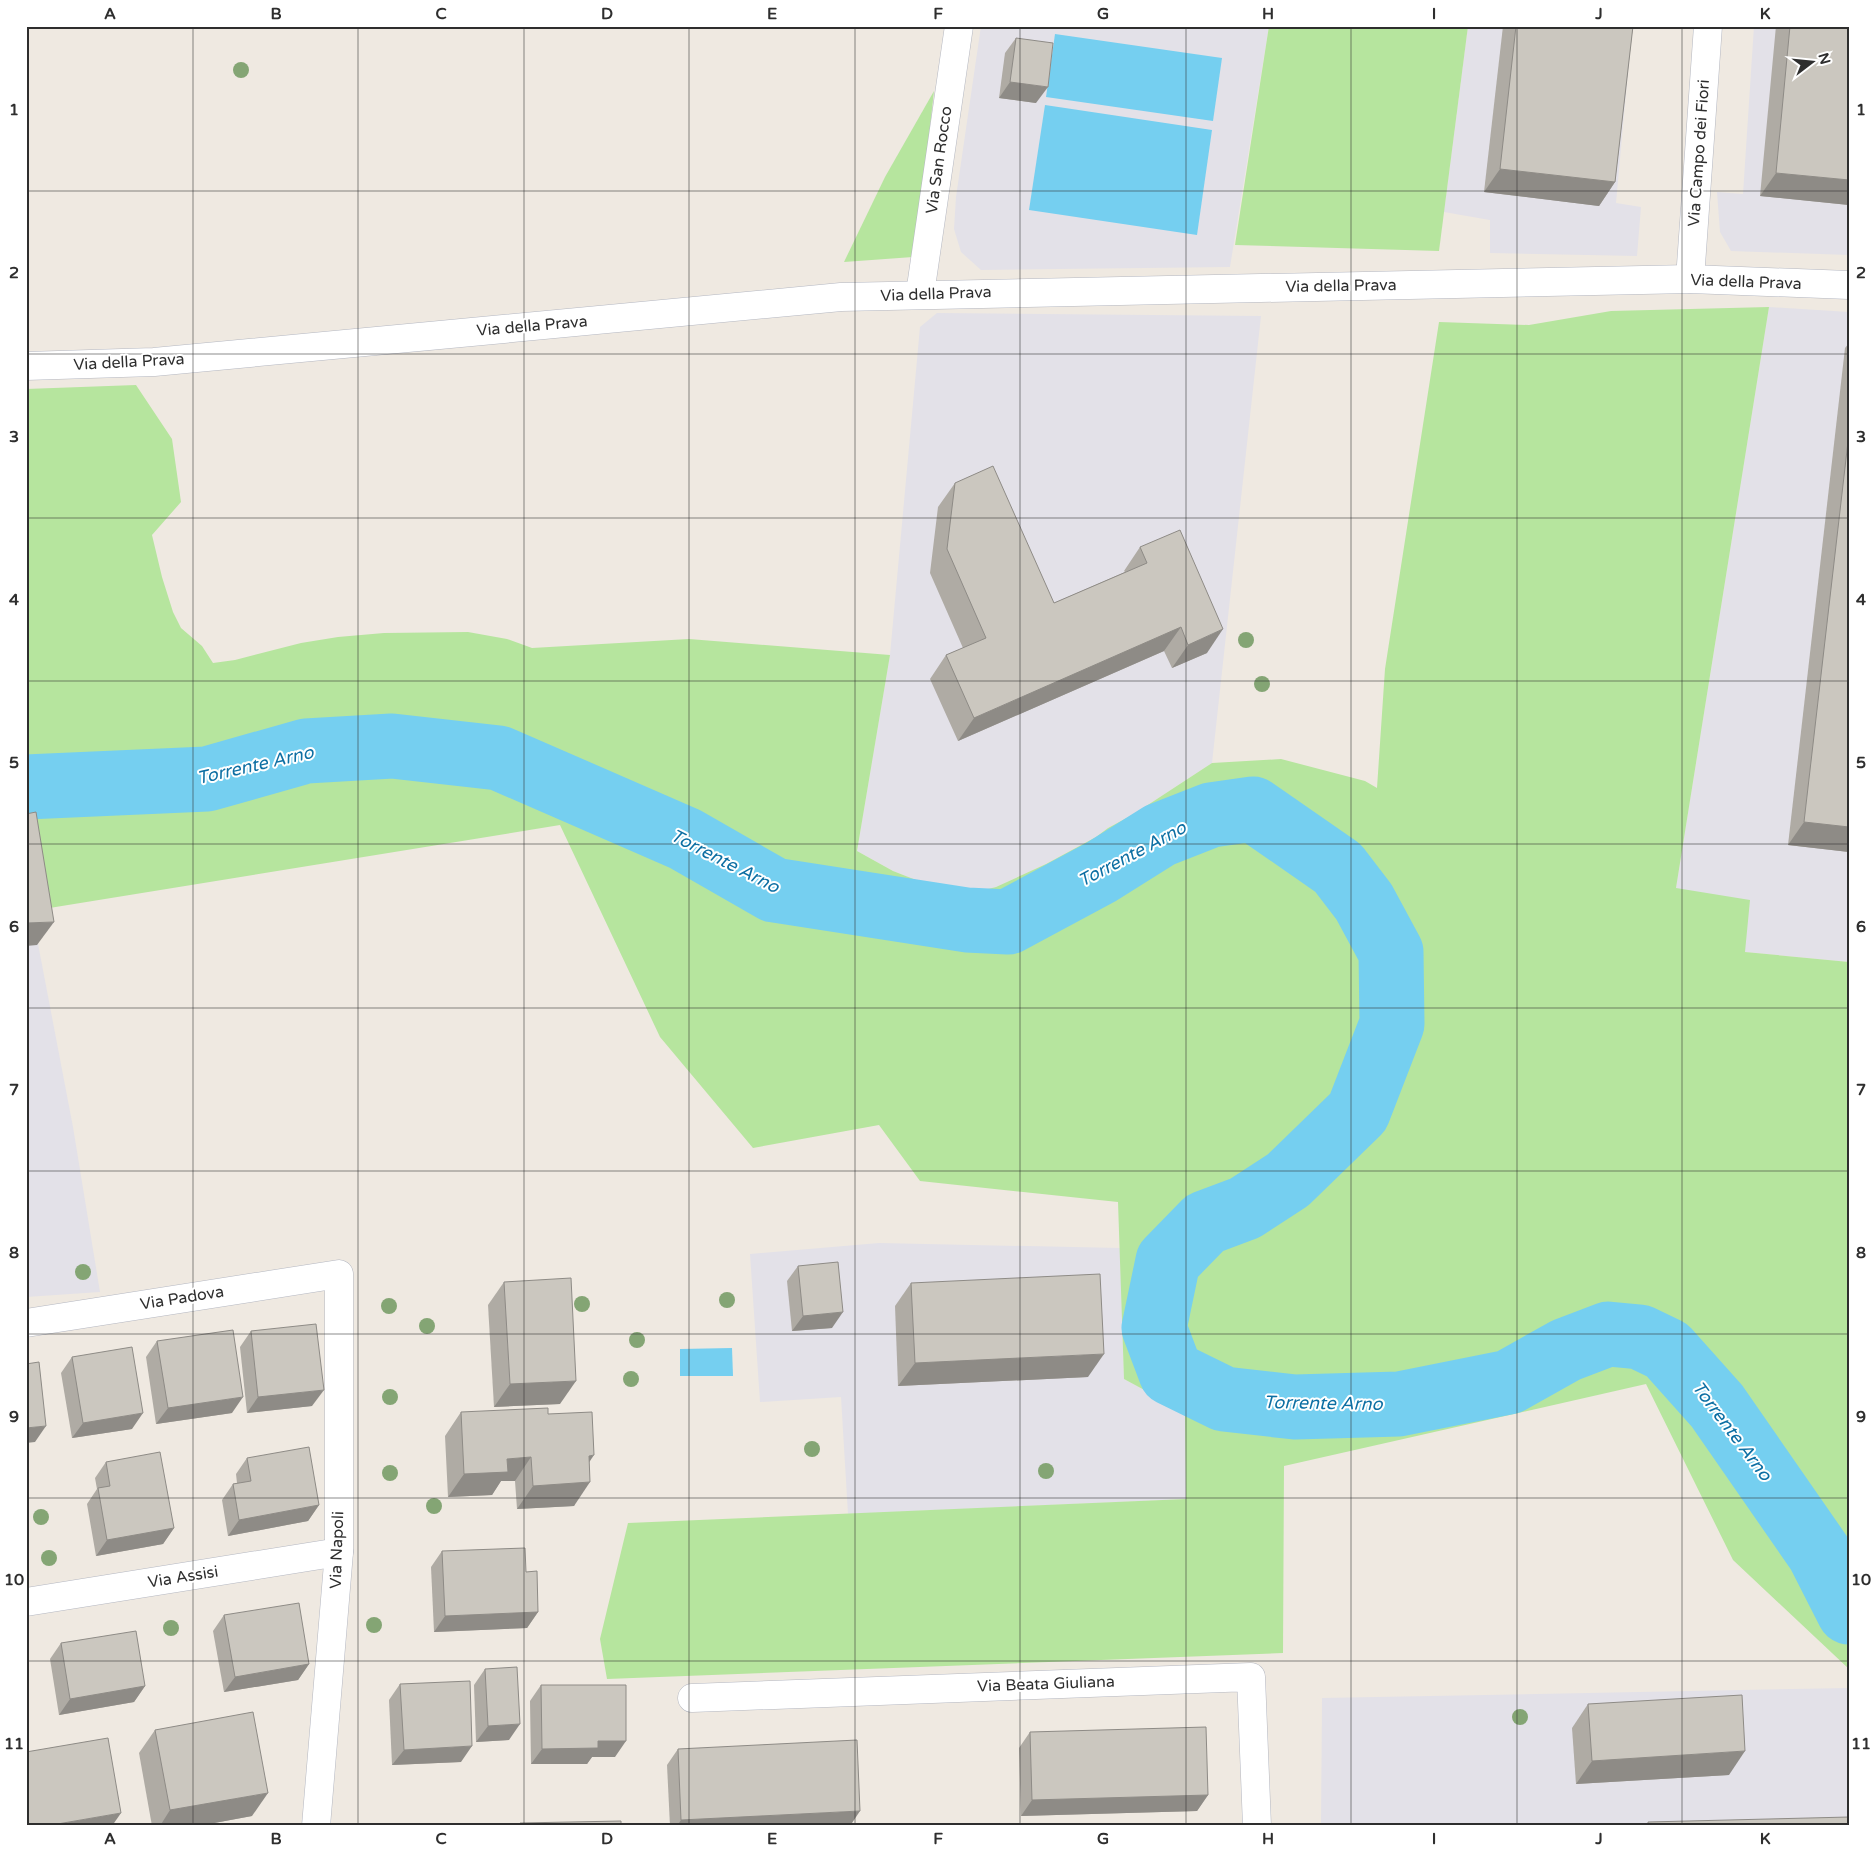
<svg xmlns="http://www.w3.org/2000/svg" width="1875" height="1852" font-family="'Varela Round',sans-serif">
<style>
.industrial{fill:#e3e1e8}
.green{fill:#b6e59e}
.water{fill:#75cff0}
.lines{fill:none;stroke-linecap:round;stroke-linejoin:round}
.river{stroke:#75cff0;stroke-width:65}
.street-casing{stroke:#b4b7c1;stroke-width:29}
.street{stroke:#fff;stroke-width:28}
.tree{fill:#84a574}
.wall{fill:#afaba4}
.shaded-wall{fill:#8e8b86}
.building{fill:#cbc7bf;stroke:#8e8b86}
.grid{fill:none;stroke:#2e2e2e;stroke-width:1;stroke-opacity:0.55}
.labels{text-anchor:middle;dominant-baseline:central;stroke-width:4;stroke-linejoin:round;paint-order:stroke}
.street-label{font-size:16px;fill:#2e2e2e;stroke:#fff}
.water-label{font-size:18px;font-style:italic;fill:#0d6fa3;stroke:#fff}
.neatline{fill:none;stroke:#2e2e2e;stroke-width:2}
.grid-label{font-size:16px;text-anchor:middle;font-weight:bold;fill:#2e2e2e}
</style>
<rect width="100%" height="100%" fill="#efe9e1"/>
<g class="industrial">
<polygon points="981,26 1269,26 1230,267 981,270 961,252 954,229 956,197"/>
<polygon points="1468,26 1632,26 1616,203 1641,207 1637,256 1490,253 1490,220 1444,212"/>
<polygon points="1754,26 1849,26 1849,255 1731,251 1720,232 1717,192 1743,194"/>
<polygon points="1769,307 1849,312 1849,962 1745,952 1676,888"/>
<polygon points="937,313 1261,316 1212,763 1134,814 1108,828 1096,837 1046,864 996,887 980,891 964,893 934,887 893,871 857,851 890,655 920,327"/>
<polygon points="26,881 73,1127 100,1292 26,1297"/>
<polygon points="879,1243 1120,1248 1124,1379 1185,1412 1186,1499 848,1514 841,1397 760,1402 750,1254"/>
<polygon points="1849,1688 1849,1826 1321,1826 1322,1698"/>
</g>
<g class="green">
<polygon points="1269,26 1468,26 1439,251 1235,245"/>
<polygon points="934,91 917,245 913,257 844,262 885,177"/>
<polygon points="1769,307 1676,888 1750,900 1745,952 1849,962 1849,1669 1733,1560 1646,1384 1284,1466 1283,1653 607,1679 600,1639 628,1523 1186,1499 1185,1412 1124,1379 1118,1202 920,1181 879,1125 753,1148 660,1037 560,825 31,911 26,881 26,389 136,385 172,439 181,502 152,535 162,577 173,612 181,628 202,646 213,663 235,660 301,643 338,637 384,633 468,632 507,639 532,648 689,639 890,655 857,851 893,871 934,887 964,893 980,891 996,887 1046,864 1096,837 1108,828 1134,814 1212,763 1281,759 1365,781 1377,788 1385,669 1439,322 1529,325 1611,311"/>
</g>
<g class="water">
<polygon points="1055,34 1222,58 1213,121 1046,97"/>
<polygon points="1045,105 1212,130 1197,235 1029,210"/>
<polygon points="732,1348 733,1376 680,1376 680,1349"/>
</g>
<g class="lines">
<polyline class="river" points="26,787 207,779 306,751 392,746 499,758 685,839 774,890 967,920 1008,922 1101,872 1160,835 1211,815 1253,809 1338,868 1364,902 1391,952 1392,1024 1358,1112 1288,1180 1245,1208 1205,1223 1168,1261 1154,1328 1171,1373 1224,1399 1295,1407 1399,1404 1509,1382 1566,1350 1608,1334 1640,1337 1667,1350 1717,1406 1819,1553 1849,1612"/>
<g class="street-casing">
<g id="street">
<polyline points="1690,279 1708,26"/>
<polyline points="920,294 959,26"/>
<polyline points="26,366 154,362 841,297 1690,279 1849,285"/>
<polyline points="26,1323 339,1274 339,1552 316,1826"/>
<polyline points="26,1602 339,1552"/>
<polyline points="692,1698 1251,1677 1257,1826"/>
</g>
</g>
<use href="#street" class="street"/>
</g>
<g class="tree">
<circle cx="241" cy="70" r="8"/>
<circle cx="1246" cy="640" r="8"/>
<circle cx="1262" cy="684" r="8"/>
<circle cx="83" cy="1272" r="8"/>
<circle cx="727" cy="1300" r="8"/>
<circle cx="582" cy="1304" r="8"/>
<circle cx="389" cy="1306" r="8"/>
<circle cx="427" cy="1326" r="8"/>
<circle cx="637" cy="1340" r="8"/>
<circle cx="631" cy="1379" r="8"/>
<circle cx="390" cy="1397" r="8"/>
<circle cx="812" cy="1449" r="8"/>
<circle cx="1046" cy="1471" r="8"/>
<circle cx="390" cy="1473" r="8"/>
<circle cx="434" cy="1506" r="8"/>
<circle cx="41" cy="1517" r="8"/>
<circle cx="49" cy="1558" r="8"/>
<circle cx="374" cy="1625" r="8"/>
<circle cx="171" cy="1628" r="8"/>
<circle cx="1520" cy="1717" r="8"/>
</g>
<g class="wall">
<polygon points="1503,26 1633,26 1615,182 1599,206 1484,192"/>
<polygon points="1776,26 1849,26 1849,205 1760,196"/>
<polygon points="1016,38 1036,103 999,98 1005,53"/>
<polygon points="1849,343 1849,852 1788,845 1845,348"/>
<polygon points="955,483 1054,603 1125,572 1124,571 1140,547 1207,653 1172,668 1164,651 958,741 930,679 946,655 963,648 930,573 938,507"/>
<polygon points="798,1266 832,1328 792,1331 787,1281"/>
<polygon points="504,1282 560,1404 494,1407 488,1305"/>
<polygon points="911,1283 1088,1377 898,1386 895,1306"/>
<polygon points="251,1331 312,1406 247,1413 240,1347"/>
<polygon points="157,1341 232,1413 156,1424 146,1357"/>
<polygon points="72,1357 132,1429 72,1438 61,1373"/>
<polygon points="461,1412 548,1414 589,1463 574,1506 517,1509 515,1481 501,1481 492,1495 448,1497 445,1436"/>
<polygon points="247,1458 319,1505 308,1521 228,1536 222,1500 233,1484 237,1483 236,1474"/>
<polygon points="106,1462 174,1528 163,1544 96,1556 87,1504 97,1489 95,1478"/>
<polygon points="442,1551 526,1572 538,1612 527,1628 434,1632 431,1567"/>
<polygon points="224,1615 309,1664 298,1680 224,1692 213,1631"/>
<polygon points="61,1643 145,1686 134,1702 59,1715 50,1659"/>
<polygon points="485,1669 509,1740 476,1742 474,1685"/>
<polygon points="400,1684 461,1762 392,1765 389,1700"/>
<polygon points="541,1685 615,1757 592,1757 587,1764 531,1764 530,1701"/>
<polygon points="1588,1704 1729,1775 1576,1784 1572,1728"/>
<polygon points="155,1730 252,1816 198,1826 152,1826 139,1753"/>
<polygon points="1030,1732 1208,1795 1197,1811 1021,1816 1019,1748"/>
<polygon points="678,1749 850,1826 670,1826 667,1765"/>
</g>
<g class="shaded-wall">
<polygon points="1010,82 1048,87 1036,103 999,98"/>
<polygon points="1500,169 1615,182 1599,206 1484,192"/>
<polygon points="1776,173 1849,180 1849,205 1760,196"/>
<polygon points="1181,627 1164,651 958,741 974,718"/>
<polygon points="1223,629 1207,653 1172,668 1188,645"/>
<polygon points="1804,822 1849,827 1849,852 1788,845"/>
<polygon points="54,922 37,945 26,946 26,923"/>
<polygon points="843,1312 832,1328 792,1331 803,1316"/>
<polygon points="1104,1354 1088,1377 898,1386 915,1363"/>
<polygon points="576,1381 560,1404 494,1407 510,1384"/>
<polygon points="324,1390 312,1406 247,1413 258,1397"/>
<polygon points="243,1397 232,1413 156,1424 168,1408"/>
<polygon points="143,1413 132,1429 72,1438 83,1423"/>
<polygon points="46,1426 35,1442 26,1443 26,1428"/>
<polygon points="594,1455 578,1479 589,1456"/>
<polygon points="531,1457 515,1481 501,1481 492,1495 448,1497 464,1474 507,1459"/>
<polygon points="590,1482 574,1506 517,1509 533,1486"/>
<polygon points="319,1505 308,1521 228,1536 239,1520"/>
<polygon points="174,1528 163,1544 96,1556 107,1540"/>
<polygon points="538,1612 527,1628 434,1632 445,1616"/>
<polygon points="309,1664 298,1680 224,1692 235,1677"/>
<polygon points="145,1686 134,1702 59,1715 70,1699"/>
<polygon points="520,1724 509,1740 476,1742 488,1726"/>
<polygon points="598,1741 626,1741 615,1757 592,1757 587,1764 531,1764 542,1749"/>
<polygon points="472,1746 461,1762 392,1765 404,1750"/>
<polygon points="1745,1751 1729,1775 1576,1784 1592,1761"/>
<polygon points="268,1793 252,1816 198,1826 160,1826 170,1810"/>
<polygon points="1208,1795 1197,1811 1021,1816 1032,1800"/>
<polygon points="860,1811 850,1826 677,1826 681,1820"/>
<polygon points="121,1813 112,1826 46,1826"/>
</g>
<g class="building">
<polygon points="1516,26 1633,26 1615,182 1500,169"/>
<polygon points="1790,26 1849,26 1849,180 1776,173"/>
<polygon points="1016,38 1053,43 1048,87 1010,82"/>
<polygon points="1849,433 1849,827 1804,822"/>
<polygon points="993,466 1054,603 1147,563 1140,547 1180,530 1223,629 1188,645 1181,627 974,718 946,655 986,638 947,549 955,483"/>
<polygon points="36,812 54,922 26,923 26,814"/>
<polygon points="838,1262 843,1312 803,1316 798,1266"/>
<polygon points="1100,1274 1104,1354 915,1363 911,1283"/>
<polygon points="571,1278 576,1381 510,1384 504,1282"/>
<polygon points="316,1324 324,1390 258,1397 251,1331"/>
<polygon points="233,1330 243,1397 168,1408 157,1341"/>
<polygon points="132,1347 143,1413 83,1423 72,1357"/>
<polygon points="39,1362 46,1426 26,1428 26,1364"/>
<polygon points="548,1408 548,1414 592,1412 594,1455 589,1456 590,1482 533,1486 531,1457 507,1459 508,1472 464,1474 461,1412"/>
<polygon points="309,1447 319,1505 239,1520 233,1484 251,1481 247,1458"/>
<polygon points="160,1452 174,1528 107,1540 98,1488 110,1486 106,1462"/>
<polygon points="525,1548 526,1572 537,1571 538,1612 445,1616 442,1551"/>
<polygon points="299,1603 309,1664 235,1677 224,1615"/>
<polygon points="136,1631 145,1686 70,1699 61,1643"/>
<polygon points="517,1667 520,1724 488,1726 485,1669"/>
<polygon points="470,1681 472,1746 404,1750 400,1684"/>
<polygon points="541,1685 626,1685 626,1741 598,1741 598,1748 542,1749"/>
<polygon points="1742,1695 1745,1751 1592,1761 1588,1704"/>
<polygon points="253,1712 268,1793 170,1810 155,1730"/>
<polygon points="1206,1727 1208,1795 1032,1800 1030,1732"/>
<polygon points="108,1738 121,1813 46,1826 26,1826 26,1752"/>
<polygon points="857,1740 860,1811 681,1820 678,1749"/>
<polygon points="1849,1817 1849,1826 1648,1826 1648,1822"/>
<polygon points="621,1821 621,1826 520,1826 520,1823"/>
</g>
<path class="grid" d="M193,26V1826M358,26V1826M524,26V1826M689,26V1826M855,26V1826M1020,26V1826M1186,26V1826M1351,26V1826M1517,26V1826M1682,26V1826M26,191H1849M26,354H1849M26,518H1849M26,681H1849M26,844H1849M26,1008H1849M26,1171H1849M26,1334H1849M26,1498H1849M26,1661H1849"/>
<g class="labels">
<g class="street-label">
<text transform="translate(1699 153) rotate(-86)">Via Campo dei Fiori</text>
<text transform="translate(939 160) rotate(-82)">Via San Rocco</text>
<text transform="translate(1746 282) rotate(2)">Via della Prava</text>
<text transform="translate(1341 286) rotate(-1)">Via della Prava</text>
<text transform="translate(936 294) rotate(-2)">Via della Prava</text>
<text transform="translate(532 326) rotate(-5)">Via della Prava</text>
<text transform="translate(129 362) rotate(-3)">Via della Prava</text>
<text transform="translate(182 1298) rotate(-9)">Via Padova</text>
<text transform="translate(337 1550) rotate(-88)">Via Napoli</text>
<text transform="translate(183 1577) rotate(-9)">Via Assisi</text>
<text transform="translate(1046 1684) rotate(-2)">Via Beata Giuliana</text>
</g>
<g class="water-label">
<text transform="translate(255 765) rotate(-13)">Torrente Arno</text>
<text transform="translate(1132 854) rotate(-28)">Torrente Arno</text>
<text transform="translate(725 861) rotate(27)">Torrente Arno</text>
<text transform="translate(1323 1403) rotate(1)">Torrente Arno</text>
<text transform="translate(1732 1431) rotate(53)">Torrente Arno</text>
</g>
</g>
<rect width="1875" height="1852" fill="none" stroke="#ffffff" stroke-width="55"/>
<g transform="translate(1812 62) rotate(74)" stroke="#ffffff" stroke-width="4" paint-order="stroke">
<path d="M0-4L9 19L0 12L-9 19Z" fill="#2e2e2e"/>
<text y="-8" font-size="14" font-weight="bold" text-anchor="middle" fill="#2e2e2e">N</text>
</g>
<rect x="28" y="28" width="1820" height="1796" class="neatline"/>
<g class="grid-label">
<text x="110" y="19">A</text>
<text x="276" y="19">B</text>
<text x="441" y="19">C</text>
<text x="607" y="19">D</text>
<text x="772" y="19">E</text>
<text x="938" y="19">F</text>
<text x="1103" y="19">G</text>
<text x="1268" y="19">H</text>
<text x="1434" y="19">I</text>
<text x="1599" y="19">J</text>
<text x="1765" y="19">K</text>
<text x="14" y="115">1</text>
<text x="1861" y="115">1</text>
<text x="14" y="278">2</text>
<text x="1861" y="278">2</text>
<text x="14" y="442">3</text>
<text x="1861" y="442">3</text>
<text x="14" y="605">4</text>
<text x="1861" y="605">4</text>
<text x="14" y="768">5</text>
<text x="1861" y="768">5</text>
<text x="14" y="932">6</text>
<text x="1861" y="932">6</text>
<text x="14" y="1095">7</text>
<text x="1861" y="1095">7</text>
<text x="14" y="1258">8</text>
<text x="1861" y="1258">8</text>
<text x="14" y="1422">9</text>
<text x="1861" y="1422">9</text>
<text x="14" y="1585">10</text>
<text x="1861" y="1585">10</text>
<text x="14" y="1749">11</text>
<text x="1861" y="1749">11</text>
<text x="110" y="1844">A</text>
<text x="276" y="1844">B</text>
<text x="441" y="1844">C</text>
<text x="607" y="1844">D</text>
<text x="772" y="1844">E</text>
<text x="938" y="1844">F</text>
<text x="1103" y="1844">G</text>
<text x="1268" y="1844">H</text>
<text x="1434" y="1844">I</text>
<text x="1599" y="1844">J</text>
<text x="1765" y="1844">K</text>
</g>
</svg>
